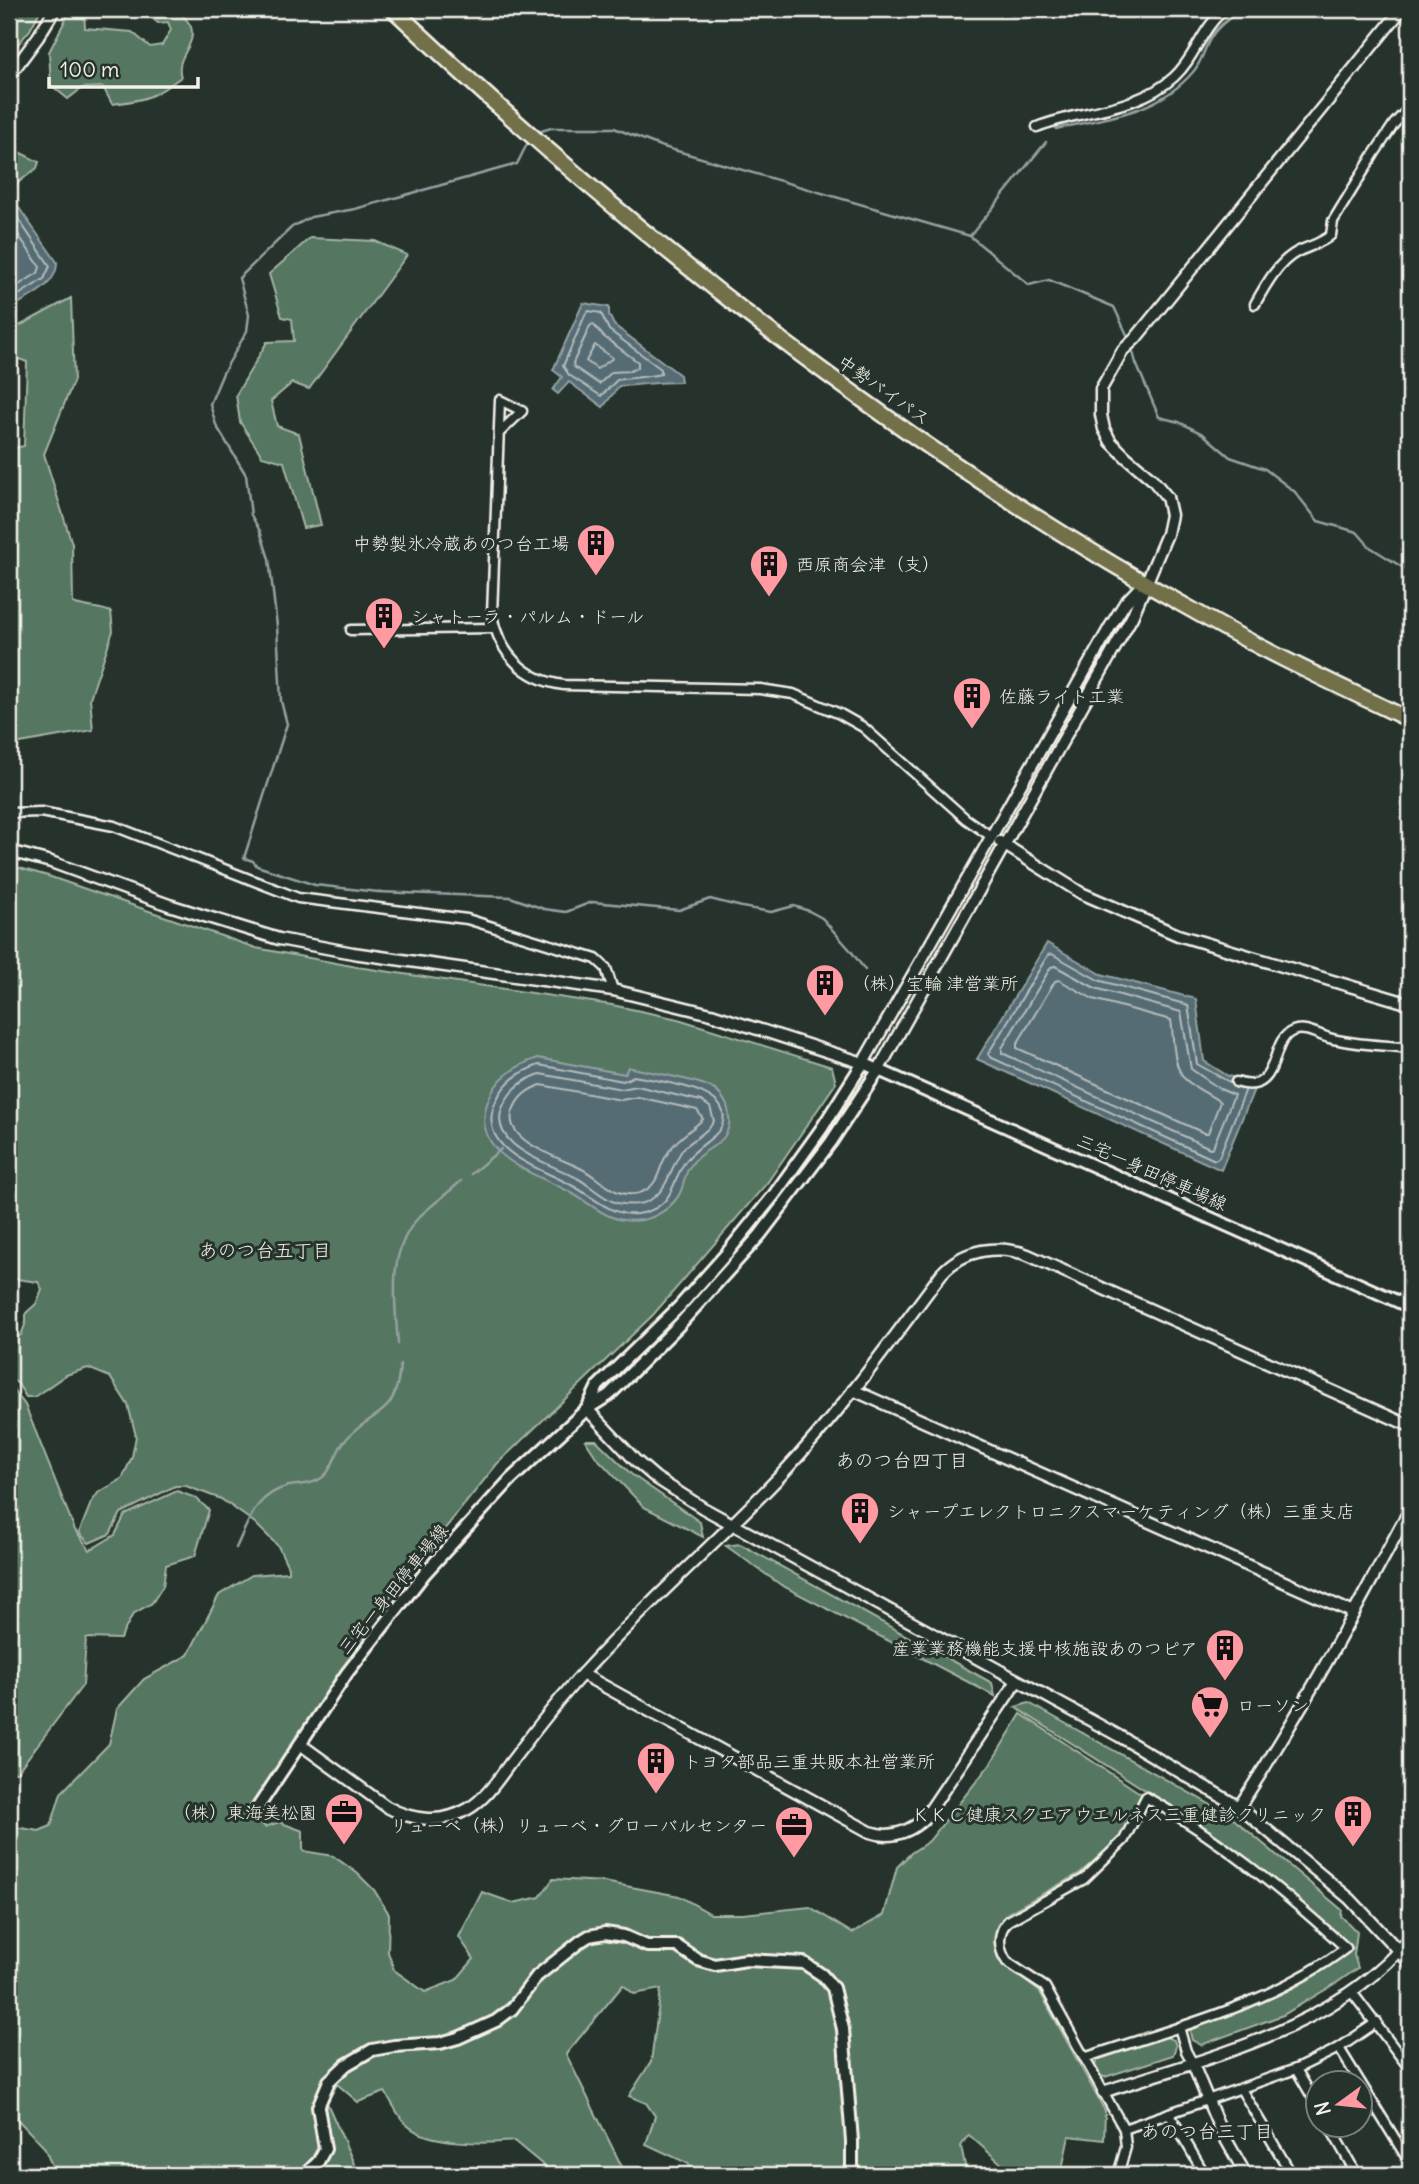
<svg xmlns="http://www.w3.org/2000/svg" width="1419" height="2184" font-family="Delius,'Klee One',sans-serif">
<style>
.green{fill:#547660;stroke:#a4b4a4;stroke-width:2}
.water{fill:#566c74;stroke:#95a1a2;stroke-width:2}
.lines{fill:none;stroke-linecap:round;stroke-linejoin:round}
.shore{stroke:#b5bcba;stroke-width:2}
.stream{stroke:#95a1a2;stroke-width:2.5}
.minor-casing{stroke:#f4f1e8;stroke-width:13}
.tertiary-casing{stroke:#f4f1e8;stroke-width:15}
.secondary-casing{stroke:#f4f1e8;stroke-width:16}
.trunk-casing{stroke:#f4f1e8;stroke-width:19}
.minor{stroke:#26332d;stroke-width:8}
.tertiary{stroke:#26332d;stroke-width:10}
.secondary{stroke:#26332d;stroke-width:10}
.trunk{stroke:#71704a;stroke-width:14}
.labels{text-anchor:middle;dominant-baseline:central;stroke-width:6;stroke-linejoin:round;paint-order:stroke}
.street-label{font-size:18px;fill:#f4f1e8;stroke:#26332d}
.poi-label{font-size:18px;fill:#f4f1e8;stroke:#26332d;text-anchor:start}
.neighbourhood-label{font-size:19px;fill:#f4f1e8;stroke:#26332d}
</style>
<rect width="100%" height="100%" fill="#26332d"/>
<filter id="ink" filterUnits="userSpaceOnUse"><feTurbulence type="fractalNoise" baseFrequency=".0143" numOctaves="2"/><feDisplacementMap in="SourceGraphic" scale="14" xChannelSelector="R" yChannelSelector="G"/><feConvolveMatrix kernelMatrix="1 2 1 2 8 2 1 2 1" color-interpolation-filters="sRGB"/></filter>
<g filter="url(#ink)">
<g class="green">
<polygon points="9,9 41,9 30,30 9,55"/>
<path d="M71,9H84L85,28L132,32L150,47L162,45L171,30L168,22L158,23L141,9H177C181,14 189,21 191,27C197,46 174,57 181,77C154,97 147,100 112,104L103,87L82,88L68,99L51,85L49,52Z"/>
<polygon points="9,147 39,162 37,168 19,182 9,196"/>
<polygon points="310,238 375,241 407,255 309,389 292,383 271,401 277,426 299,434 321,525 303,528 284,462 262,456 240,422 236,395 267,342 294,341 292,319 282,317 269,274"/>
<path d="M71,298L74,380L44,454L72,544L73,603C86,608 100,607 111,612L113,631L90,698L93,730L9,745V449L24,446L27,362L9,355L12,330Z"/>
<path d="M9,865L48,876L256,948L357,967L612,1005L678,1019L832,1067L836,1083L767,1183L653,1315L497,1464L361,1633L368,1636L296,1739L251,1812L265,1827L279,1822L303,1831V1851L333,1856L357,1873L374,1890L389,1914L388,1952L394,1970L425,1992L456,1980L474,1959L459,1937L482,1892L513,1903L540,1897L553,1879L604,1882L679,1896L711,1914H743L810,1907L852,1933L884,1915L897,1867L911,1853L929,1841L991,1763L1021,1714L1143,1795L1122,1837L1080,1873L1008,1913L997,1926L994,1941L998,1960L1040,1992L1105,2111L1104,2140L1069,2136L1062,2169L1066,2175H1026L1004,2166L969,2135L961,2146L967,2175H690L689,2164L646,2144L655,2116L646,2103L629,2096L651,2062L661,1989L634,1994L623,1985L566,2054L626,2175H555L514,2141C486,2144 428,2145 407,2125C398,2117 392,2102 385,2092L358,2102L337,2084L327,2103L359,2175H56L44,2147L16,2118L9,2121V1826L39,1831L51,1826L61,1793L109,1744L117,1709L144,1679L188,1655L219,1595L252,1575L289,1572V1569L278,1546L255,1523L221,1499L186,1486H175L121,1513L110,1534L89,1543L79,1533L91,1503L98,1493L122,1479L132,1457L136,1436L128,1405L110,1377L88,1368L66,1375L34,1397H26L18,1384L9,1377V1340L21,1335L26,1322V1313L36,1304L42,1289L38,1282L9,1278Z"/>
<polygon points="9,1384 25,1405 75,1530 90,1550 115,1535 125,1515 177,1491 196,1498 209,1510 195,1556 166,1565 163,1586 152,1603 133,1614 120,1639 86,1638 83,1685 17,1772 9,1772"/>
<polygon points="596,1440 631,1474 700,1522 703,1537 644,1507 596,1457 585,1440"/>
<polygon points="740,1544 992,1683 995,1696 781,1585 726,1546"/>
<path d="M1029,1703L1229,1815L1342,1910L1341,1916L1357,1932L1354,1955L1358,1968L1335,1984L1283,2015L1201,2045L1192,2040L1190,2032L1192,2028C1250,2008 1306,1989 1353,1948L1222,1839L1015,1707Z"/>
<polygon points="1166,2037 1174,2040 1176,2046 1173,2055 1105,2077 1098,2076 1094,2068 1097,2060"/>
</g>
<g class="water">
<path d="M19,208L57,262C58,287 26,298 9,309V211Z"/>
<path d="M583,303L609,307V315L614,325L680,375L681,382C659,382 639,385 619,386L603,407L569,382L558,394L553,390L562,377L553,370Z"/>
<polygon points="1047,943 1101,974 1196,999 1204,1061 1228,1076 1257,1082 1221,1170 977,1059"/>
<path d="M538,1058L625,1074L628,1067C648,1072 694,1079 710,1087C721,1093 729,1104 729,1117C730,1123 728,1131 724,1137C715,1149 699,1151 689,1168C684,1176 684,1185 680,1193C674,1206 656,1218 642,1220C607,1225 594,1204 566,1190C531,1172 468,1153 488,1101C497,1077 515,1066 538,1058Z"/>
</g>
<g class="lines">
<g class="shore">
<polyline points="9,216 17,217 50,266 44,279 9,301"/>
<polyline points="9,225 13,227 40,267 38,273 9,291"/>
<path d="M589,311L601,313L609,330L661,369V374C647,377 631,378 617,380L601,396L569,375L563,366L586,313Z"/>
<polygon points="593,324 603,336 638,362 638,367 630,371 612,372 599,384 574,367 573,363 590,326"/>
<polygon points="595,345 613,358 597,369 586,361"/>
<polygon points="1055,966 1095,988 1181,1012 1191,1069 1220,1089 1234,1095 1213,1147 1210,1148 1002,1053 1002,1048 1051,967"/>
<path d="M1059,980L1093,999L1171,1020C1174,1038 1172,1067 1186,1080C1196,1089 1210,1094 1220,1102L1208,1133H1204L1017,1048V1044L1055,981Z"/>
<path d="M539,1065L623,1081L634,1076C657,1081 742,1089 720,1129C714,1139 695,1148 685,1162C671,1182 675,1205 643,1213C614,1220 595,1197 571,1185C541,1168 473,1150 496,1101C505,1081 519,1072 539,1065Z"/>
<path d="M540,1074L622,1089L637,1086L701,1101L710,1107L714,1121C708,1133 692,1139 683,1149C670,1166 669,1191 648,1201C639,1206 627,1205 617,1203C603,1199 590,1185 577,1178C551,1163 483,1146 504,1104C512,1088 523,1080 540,1074Z"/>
<polyline points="1231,1083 1197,1064 1188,1005 1098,980 1052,954 1048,955 988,1054 990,1057 1215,1160 1219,1157 1246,1089"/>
<path d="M541,1085L621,1100L638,1097L697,1110L703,1119C690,1132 675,1139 666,1156C658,1169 659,1184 644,1191C637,1195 626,1195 618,1192C606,1188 594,1175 582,1169C562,1158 498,1141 514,1108C519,1096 528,1089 541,1085Z"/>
</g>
<g class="stream">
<path d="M1056,129C1107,117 1157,114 1193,72C1201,63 1203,53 1208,43C1215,27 1229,19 1242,9"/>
<polyline points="535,133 551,128 614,128 660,146 970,236 1029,285 1049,280 1114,307 1129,339"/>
<polyline points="529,140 517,164 355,209 311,217 292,227 239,278 249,315 247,331 223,373 210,404 216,425 246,475 251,515 260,531 269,559 277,626 281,701 287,724 244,858 253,861 257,866 315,885 378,892 510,897 544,909 566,912 592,902 679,910 710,899 742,907 771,912 794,906 809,911 822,918 851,951 865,970"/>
<polyline points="970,236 1046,142"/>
<polyline points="1131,345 1136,363 1159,417 1179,422 1203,434 1230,457 1265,469 1295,492 1318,521 1357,532 1370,547 1410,572"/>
<polyline points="471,1174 501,1149"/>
<path d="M398,1344C395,1300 386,1251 420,1216C433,1204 448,1193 461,1181"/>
<path d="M236,1548C249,1520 256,1494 289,1486C299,1484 311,1485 320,1479C332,1472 335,1454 343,1443C371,1408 396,1422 400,1365"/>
</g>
<g class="minor-casing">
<g id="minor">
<path d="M1037,127C1083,109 1137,111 1174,77C1196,57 1202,26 1226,9"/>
<path d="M1255,304C1265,286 1278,262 1297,252C1309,246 1321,244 1331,235L1333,221L1374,154L1394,124L1410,107"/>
<path d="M499,433L522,411L500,400L492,615C499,653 524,680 564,685L760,689L793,694L840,714L863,727L966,819L992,837"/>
<polyline points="351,630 494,628"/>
<polyline points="9,813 41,812 114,826 298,898 467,919 596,959 606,968 613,990"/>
<path d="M1236,1082C1282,1097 1268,1040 1293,1031C1305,1026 1318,1035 1329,1038C1355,1045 1384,1045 1410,1048"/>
<polyline points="1351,1991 1410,2069"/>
<polyline points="1179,2027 1186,2051 1192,2062"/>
<polyline points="1339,2048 1410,2163"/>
<path d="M1084,2058C1173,2028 1269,2006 1346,1948C1284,1892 1220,1839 1146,1797L1124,1840L1084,1879L1008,1921C997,1932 998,1949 1007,1962L1045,1987L1124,2129L1126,2147L1118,2175"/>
<polyline points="1296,2069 1318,2107"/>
<polyline points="1241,2089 1292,2175"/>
<polyline points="1169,2113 1205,2175"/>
<polyline points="1328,2124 1357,2175"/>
<polyline points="1124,2129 1296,2069 1339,2048 1377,2022"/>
<polyline points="1407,2175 1410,2173"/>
</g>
</g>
<g class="tertiary-casing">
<g id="tertiary">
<polyline points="9,76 38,37 55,9"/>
<polyline points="1000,842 1081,893 1178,935 1410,1004"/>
<polyline points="9,851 51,862 169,905 279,939 353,953 613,990 711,1014 863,1063 1110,627 1125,603 1144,583"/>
<polyline points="879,1069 1132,617 1167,534 1171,515 1167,497 1152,479 1126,457 1111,442 1104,429 1101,415 1101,389 1123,350 1135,339 1402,9"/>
<polyline points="853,1390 1354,1613"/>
<polyline points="587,1409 635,1460 656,1478 703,1508 1119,1736 1239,1807 1350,1899 1410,1963"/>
<path d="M582,1674L870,1832C890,1839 908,1833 924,1819L1017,1681"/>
<path d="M300,1744L387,1807C413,1821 442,1824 468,1809C488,1797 500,1776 514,1758C536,1729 559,1699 584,1672C647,1602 719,1541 783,1473C841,1411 891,1341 942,1273C964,1249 998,1244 1028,1255L1410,1426"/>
<path d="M1239,1807C1303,1710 1355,1611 1410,1509"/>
<polyline points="1192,2062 1219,2127 1246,2175"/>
<path d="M1103,2092C1211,2056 1334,2030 1410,1938"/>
</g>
</g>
<g class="secondary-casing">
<g id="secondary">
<polyline points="587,1409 598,1386 679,1307 727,1253 774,1195 822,1128 863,1063 1410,1307"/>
<polyline points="254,1813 347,1673 425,1573 511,1479 587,1409 609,1395 679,1325 760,1235 831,1142 879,1069"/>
<polyline points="305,2175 318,2162 325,2149 318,2107 329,2081 346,2065 372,2050 394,2046 440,2043 458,2038 496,2021 512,2009 537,1976 581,1941 589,1936 605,1933 624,1936 647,1946 677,1946 698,1960 715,1965 746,1960 804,1963 822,1975 833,1988 843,2029 852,2141 852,2175"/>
</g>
</g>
<g class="trunk-casing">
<path id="trunk" d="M393,9C638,241 906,452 1203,616C1270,654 1341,687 1410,720"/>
</g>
<use href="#minor" class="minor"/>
<use href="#tertiary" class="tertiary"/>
<use href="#secondary" class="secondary"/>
<use href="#trunk" class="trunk"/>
</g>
</g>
<defs>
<g id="building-pin" transform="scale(2.0125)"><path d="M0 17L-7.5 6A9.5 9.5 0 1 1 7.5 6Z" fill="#ff9aa2" stroke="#26332d"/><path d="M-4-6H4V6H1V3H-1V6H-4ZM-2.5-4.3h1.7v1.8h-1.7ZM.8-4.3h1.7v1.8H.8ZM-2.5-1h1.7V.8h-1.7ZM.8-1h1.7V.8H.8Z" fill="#111"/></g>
<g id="supermarket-pin" transform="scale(2.0125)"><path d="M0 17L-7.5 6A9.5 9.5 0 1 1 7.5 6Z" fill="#ff9aa2" stroke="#26332d"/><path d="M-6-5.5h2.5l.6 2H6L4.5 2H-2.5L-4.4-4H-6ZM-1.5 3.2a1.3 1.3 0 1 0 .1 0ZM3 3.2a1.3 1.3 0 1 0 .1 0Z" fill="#111"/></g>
<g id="office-pin" transform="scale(2.0125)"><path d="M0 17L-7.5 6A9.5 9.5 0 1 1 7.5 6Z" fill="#ff9aa2" stroke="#26332d"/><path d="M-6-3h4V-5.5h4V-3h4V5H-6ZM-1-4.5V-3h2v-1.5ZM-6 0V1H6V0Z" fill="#111"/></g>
</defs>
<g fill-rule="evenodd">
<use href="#building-pin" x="596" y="543"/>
<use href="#building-pin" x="769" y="564"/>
<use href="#building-pin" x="384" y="616"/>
<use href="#building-pin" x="972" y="696"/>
<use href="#building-pin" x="825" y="983"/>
<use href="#building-pin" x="860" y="1511"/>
<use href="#building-pin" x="1225" y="1648"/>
<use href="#supermarket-pin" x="1210" y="1705"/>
<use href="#building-pin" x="656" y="1761"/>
<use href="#office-pin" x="344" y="1812"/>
<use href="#building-pin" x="1353" y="1814"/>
<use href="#office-pin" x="794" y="1825"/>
</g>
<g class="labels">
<g class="street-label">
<text transform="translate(884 390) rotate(35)">中勢バイパス</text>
<text transform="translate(1152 1172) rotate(24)">三宅一身田停車場線</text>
<text transform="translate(393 1589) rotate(-51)">三宅一身田停車場線</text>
</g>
<g class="poi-label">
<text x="569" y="543" text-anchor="end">中勢製氷冷蔵あのつ台工場</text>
<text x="796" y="564">西原商会津（支）</text>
<text x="411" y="616">シャトーラ・パルム・ドール</text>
<text x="999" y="696">佐藤ライト工業</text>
<text x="852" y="983">（株）宝輪 津営業所</text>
<text x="887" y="1511">シャープエレクトロニクスマーケティング（株）三重支店</text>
<text x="1198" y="1648" text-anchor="end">産業業務機能支援中核施設あのつピア</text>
<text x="1237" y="1705">ローソン</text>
<text x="683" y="1761">トヨタ部品三重共販本社営業所</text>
<text x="317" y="1812" text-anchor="end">（株）東海美松園</text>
<text x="1326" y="1814" text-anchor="end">ＫＫＣ健康スクエアウエルネス三重健診クリニック</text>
<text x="767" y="1825" text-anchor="end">リューベ（株）リューベ・グローバルセンター</text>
</g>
<g class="neighbourhood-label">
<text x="265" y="1250">あのつ台五丁目</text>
<text x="902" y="1460">あのつ台四丁目</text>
<text x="1207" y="2131">あのつ台三丁目</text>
</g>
</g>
<rect width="1419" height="2184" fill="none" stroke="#26332d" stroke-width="35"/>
<rect x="18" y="18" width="1384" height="2149" fill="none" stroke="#f4f1e8" stroke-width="2.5" filter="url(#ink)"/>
<g transform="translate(1339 2104) rotate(255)"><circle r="33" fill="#26332d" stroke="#787f78" stroke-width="2"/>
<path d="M0-5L12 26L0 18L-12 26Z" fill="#ff9aa2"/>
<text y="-10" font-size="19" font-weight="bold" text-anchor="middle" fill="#f4f1e8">N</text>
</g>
<path d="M49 77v10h149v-10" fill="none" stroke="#f4f1e8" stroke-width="3.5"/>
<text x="60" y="77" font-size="21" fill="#f4f1e8" stroke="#26332d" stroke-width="5" paint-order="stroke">100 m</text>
</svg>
